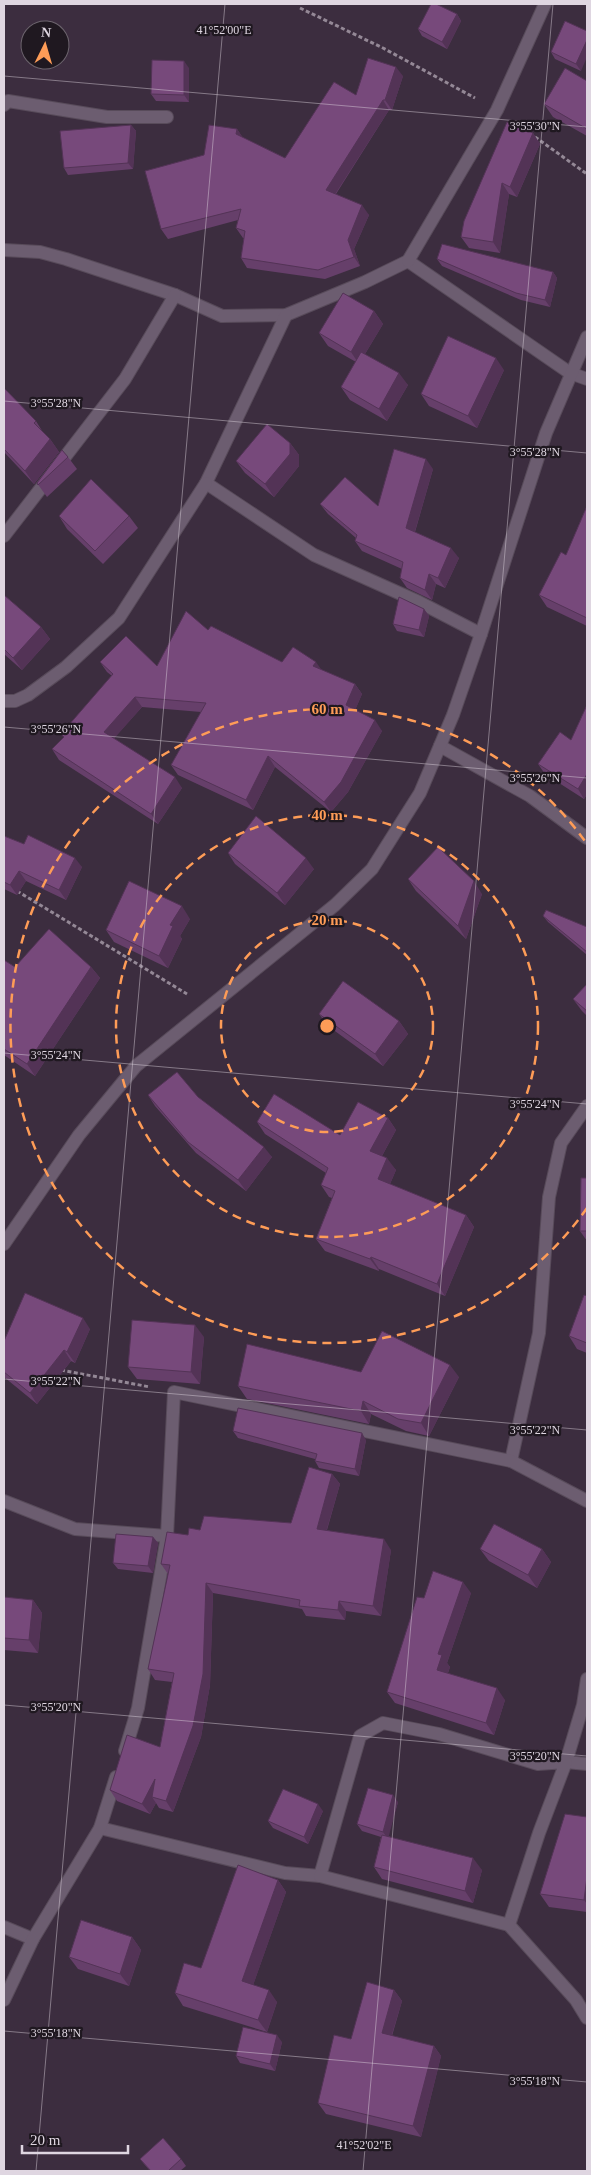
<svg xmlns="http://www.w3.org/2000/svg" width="591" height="2175" font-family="Georgia,serif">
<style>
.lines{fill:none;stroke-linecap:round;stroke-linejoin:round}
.minor-casing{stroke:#584b5a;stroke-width:14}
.path{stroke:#948896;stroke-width:3;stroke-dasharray:4 2.5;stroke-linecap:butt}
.minor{stroke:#6c5d70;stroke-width:12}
.wall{fill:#663f6a}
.shaded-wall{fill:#533356}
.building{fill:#77497b;stroke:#533356}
.ticks{fill:none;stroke:#dfd6e1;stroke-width:1;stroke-opacity:0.45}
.ring{fill:none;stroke:#fe9c57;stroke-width:2.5;stroke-dasharray:9 6}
.ticks-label{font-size:12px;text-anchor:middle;fill:#dfd6e1;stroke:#1f1820;stroke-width:4.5;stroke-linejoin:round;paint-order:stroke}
.centre{fill:#fe9c57;stroke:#1f1820;stroke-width:2.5}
.ring-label{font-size:15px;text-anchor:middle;font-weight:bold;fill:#fe9c57;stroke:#1f1820;stroke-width:4.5;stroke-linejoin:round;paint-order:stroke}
</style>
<rect width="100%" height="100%" fill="#3c2d3f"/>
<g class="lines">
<g class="minor-casing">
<g id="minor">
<polyline points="4,105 8,101 107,117 167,117"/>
<polyline points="4,250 40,252 66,259 175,295 222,316 286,315 365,282 408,261 570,373 587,379"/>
<polyline points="408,261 497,110 545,4"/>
<polyline points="286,315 206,483 314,555 419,602 481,634"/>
<polyline points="4,536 125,379 175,295"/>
<polyline points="4,701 15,701 28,695 66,667 119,618 206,483"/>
<polyline points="440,746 530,796 587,838"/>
<polyline points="4,1244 79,1135 136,1066 335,905 372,869 420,793 453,715 481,634 546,433 587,337"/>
<polyline points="511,1461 539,1333 549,1197 561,1143 587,1106"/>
<polyline points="4,1501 75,1529 167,1536"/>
<polyline points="587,1679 583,1705 566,1762 587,1764"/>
<polyline points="125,1751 138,1708 167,1536 174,1392 511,1461 587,1501"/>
<polyline points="100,1828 285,1873 320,1876 360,1736 383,1723 439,1734 538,1764 566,1762 539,1833 509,1925 576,2000 587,2018"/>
<polyline points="320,1876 509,1925"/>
<polyline points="4,1927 33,1939"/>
<polyline points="4,2000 33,1939 100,1828 116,1777"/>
</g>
</g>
<g class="path">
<polyline points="300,8 383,48 475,98"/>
<polyline points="535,137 587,174"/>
<polyline points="17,891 187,994"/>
<polyline points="61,1370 150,1387"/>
</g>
<use href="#minor" class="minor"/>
</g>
<g class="wall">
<polygon points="457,14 461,21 447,49 422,36 418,29"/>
<polygon points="565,21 581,71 555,59 551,52"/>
<polygon points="189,68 189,102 156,101 151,94"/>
<polygon points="403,76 392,110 389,110 336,194 369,215 354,249 360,266 325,279 247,268 241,258 244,238 243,238 236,228 238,220 168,239 161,229 204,155 237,129 242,137 285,158 356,95"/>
<polygon points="587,81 587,136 553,117 544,104"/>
<polygon points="131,125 136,131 133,169 68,175 64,168"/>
<polygon points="533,133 540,144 517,197 509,194 500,253 469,248 461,237"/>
<polygon points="437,259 553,272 557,278 550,307 521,300 442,266"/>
<polygon points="374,311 383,324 365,354 408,385 387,421 350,400 341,387 356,362 328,346 319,333"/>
<polygon points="504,370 477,428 429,406 421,394"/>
<polygon points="4,388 36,421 44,434 50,439 59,452 34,484 4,452"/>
<polygon points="290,443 299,455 299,466 274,497 245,473 236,461"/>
<polygon points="68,457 77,469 47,497 37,483"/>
<polygon points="433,469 415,532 459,558 445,588 436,584 432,600 407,588 400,578 402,569 362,551 355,541 356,538 328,514 320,504 378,506"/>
<polygon points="587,506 587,626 547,607 539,595 566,555"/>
<polygon points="59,516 129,516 138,528 103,564 67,529"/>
<polygon points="4,595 41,627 50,639 22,670 4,654"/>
<polygon points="424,609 429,616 424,637 397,631 393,624"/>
<polygon points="208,630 282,662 321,670 355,684 362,694 355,710 382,731 348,792 331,812 275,767 253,810 178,775 171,765 201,712 142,707 114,738 182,788 158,824 59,760 52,749 64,738 61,734 112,676 107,672 100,662 157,666"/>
<polygon points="587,705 587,794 584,799 545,774 538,764 571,740"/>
<polygon points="4,836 82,867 66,900 26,881 17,895 4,889"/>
<polygon points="228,853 314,869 285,905 235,864"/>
<polygon points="408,879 482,894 466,939 416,891"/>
<polygon points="543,916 587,927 587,955 548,922"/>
<polygon points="190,919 180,936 182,939 168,968 114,942 106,930"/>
<polygon points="4,960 15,967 91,967 100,978 35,1076 4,1055"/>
<polygon points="587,984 587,1016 582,1011 573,999"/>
<polygon points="319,1014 399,1021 408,1034 383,1066 328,1026"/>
<polygon points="148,1095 198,1097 272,1157 246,1191 196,1153 155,1106"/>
<polygon points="388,1118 396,1130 382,1156 396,1170 390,1184 466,1215 474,1227 445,1296 379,1269 379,1271 325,1251 316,1239 332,1198 329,1197 321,1185 326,1173 265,1134 257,1122 340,1135"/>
<polygon points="587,1178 587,1241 580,1231"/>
<polygon points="587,1296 587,1353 577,1349 569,1336"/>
<polygon points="90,1329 75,1363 71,1361 37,1404 4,1377 4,1341"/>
<polygon points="204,1337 200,1384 137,1379 128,1367"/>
<polygon points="361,1372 459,1377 429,1436 406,1431 371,1414 369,1424 247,1399 238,1386"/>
<polygon points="233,1431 366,1440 359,1476 319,1468 315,1461 315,1459 238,1438"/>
<polygon points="332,1474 340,1484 327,1530 391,1550 381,1616 346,1611 345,1620 306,1616 302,1609 213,1593 210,1685 201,1737 173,1812 159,1808 156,1803 150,1814 117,1801 110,1790 160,1747 172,1682 155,1680 148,1669 168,1574 161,1564 188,1535 200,1530 291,1523"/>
<polygon points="153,1537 158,1543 153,1573 118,1569 113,1563"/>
<polygon points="480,1549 542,1549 551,1562 537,1588 489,1561"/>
<polygon points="471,1593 447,1663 450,1667 448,1673 505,1700 494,1735 395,1703 387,1692 424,1598"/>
<polygon points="4,1597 33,1600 42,1613 38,1653 4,1650"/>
<polygon points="398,1802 388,1836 482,1870 473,1903 382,1879 374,1867 381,1837 362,1831 357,1824"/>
<polygon points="323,1811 308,1844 273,1828 268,1821"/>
<polygon points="587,1817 587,1912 549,1907 540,1894"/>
<polygon points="278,1880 286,1892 253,1985 277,2002 267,2032 183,2006 175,1993 201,1968"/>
<polygon points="132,1937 141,1950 129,1986 78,1969 69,1957"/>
<polygon points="394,1990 402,2001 392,2036 434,2046 441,2056 421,2137 326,2114 318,2103 351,2039"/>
<polygon points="282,2042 275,2071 240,2063 236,2056"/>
<polygon points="140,2159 181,2159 186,2166 180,2171 150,2171"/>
</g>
<g class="shaded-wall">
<polygon points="457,14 461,21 447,49 442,42"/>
<polygon points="587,40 587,57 581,71 576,64"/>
<polygon points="184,61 189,68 189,102 184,95"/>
<polygon points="396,67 403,76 392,110 385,100"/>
<polygon points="383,100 389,110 332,199 326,190"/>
<polygon points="131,125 136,131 133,169 128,163"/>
<polygon points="237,129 244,139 236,134"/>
<polygon points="533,133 540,144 517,197 510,187"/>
<polygon points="502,183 509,194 500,253 493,242"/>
<polygon points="362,205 369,215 354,249 360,266 354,257 348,240"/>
<polygon points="553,272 557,278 550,307 545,300"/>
<polygon points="374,311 383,324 359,364 351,352"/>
<polygon points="496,358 504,370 477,428 468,416"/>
<polygon points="399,373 408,385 387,421 379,409"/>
<polygon points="50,439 59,452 34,484 25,471"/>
<polygon points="290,443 299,455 299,466 274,497 265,484"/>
<polygon points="426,459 433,469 413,538 406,528"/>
<polygon points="451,548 459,558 445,588 438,578"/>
<polygon points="429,574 436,584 432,600 425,590"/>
<polygon points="424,609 429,616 424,637 419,630"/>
<polygon points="41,627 50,639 22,670 13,658"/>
<polygon points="316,662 323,672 313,666"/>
<polygon points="355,684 362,694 353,715 346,705"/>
<polygon points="135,697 142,707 111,742 104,732"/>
<polygon points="375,720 382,731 348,792 331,812 324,802"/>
<polygon points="268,756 275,767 253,810 246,800"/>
<polygon points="587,774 587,794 584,799 578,789"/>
<polygon points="175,777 182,788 158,824 151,814"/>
<polygon points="75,858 82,867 66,900 59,890"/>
<polygon points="306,858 314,869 285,905 277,893"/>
<polygon points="19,871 26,881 17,895 10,885"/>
<polygon points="474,881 482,894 466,939 458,926"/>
<polygon points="182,906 190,919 180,936 182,939 168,968 159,956 170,925"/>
<polygon points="91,967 100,978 35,1076 27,1064"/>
<polygon points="399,1021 408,1034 383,1066 375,1054"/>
<polygon points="388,1118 396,1130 378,1163 370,1151"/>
<polygon points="264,1147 272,1157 246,1191 238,1180"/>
<polygon points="387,1158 396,1170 387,1191 378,1179"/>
<polygon points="466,1215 474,1227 445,1296 437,1284"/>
<polygon points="371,1257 379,1269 379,1271 370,1259"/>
<polygon points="83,1318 90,1329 75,1363 67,1352"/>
<polygon points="195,1325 204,1337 200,1384 191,1372"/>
<polygon points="64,1350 71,1361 37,1404 30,1393"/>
<polygon points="450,1365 459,1377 429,1436 421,1423"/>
<polygon points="363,1401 371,1414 369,1424 361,1411"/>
<polygon points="362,1433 366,1440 359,1476 355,1469"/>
<polygon points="332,1474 340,1484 324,1539 317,1529"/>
<polygon points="153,1537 158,1543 153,1573 148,1566"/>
<polygon points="384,1539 391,1550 381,1616 373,1606"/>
<polygon points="542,1549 551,1562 537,1588 528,1575"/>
<polygon points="463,1582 471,1593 447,1663 450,1667 445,1681 437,1670 438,1654"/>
<polygon points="206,1583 213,1593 210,1685 201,1737 173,1812 166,1801"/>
<polygon points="33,1600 42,1613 38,1653 29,1640"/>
<polygon points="339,1601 346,1611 345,1620 338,1610"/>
<polygon points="497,1688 505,1700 494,1735 486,1723"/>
<polygon points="155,1779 152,1797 156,1803 150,1814 142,1804"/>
<polygon points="393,1795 398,1802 388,1839 383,1832"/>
<polygon points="318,1804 323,1811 308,1844 304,1837"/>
<polygon points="473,1858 482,1870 473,1903 465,1891"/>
<polygon points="587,1877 587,1904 584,1900"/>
<polygon points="278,1880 286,1892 250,1994 242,1981"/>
<polygon points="132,1937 141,1950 129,1986 120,1974"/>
<polygon points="269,1990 277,2002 267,2032 258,2020"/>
<polygon points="394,1990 402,2001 389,2044 382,2033"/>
<polygon points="277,2035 282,2042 275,2071 270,2064"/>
<polygon points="434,2046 441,2056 421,2137 413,2126"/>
</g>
<g class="building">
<polygon points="431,4 436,4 457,14 442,42 418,29"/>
<polygon points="565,21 587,31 587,40 576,64 551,52"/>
<polygon points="368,58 396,67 385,100 383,100 326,190 362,205 348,240 354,257 318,270 241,258 245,231 236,228 241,209 161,229 145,171 204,155 209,125 237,129 236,134 285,158 334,82 356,95"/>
<polygon points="152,60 184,61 184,95 151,94"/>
<polygon points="565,68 587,81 587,129 544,104"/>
<polygon points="507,122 533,133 510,187 502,183 493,242 461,237 464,221"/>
<polygon points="131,125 128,163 64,168 60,131"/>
<polygon points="442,244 553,272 545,300 516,293 437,259"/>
<polygon points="343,293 374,311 351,352 319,333"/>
<polygon points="448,336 496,358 468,416 421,394"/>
<polygon points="361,352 399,373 379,409 341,387"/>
<polygon points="4,388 36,421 34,423 50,439 25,471 4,449"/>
<polygon points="267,424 290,443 290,454 265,484 236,461"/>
<polygon points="394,449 426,459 406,528 451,548 438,578 429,574 425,590 400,578 403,562 355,541 357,535 320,504 345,477 378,506"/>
<polygon points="62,450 68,457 38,485 37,483"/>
<polygon points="91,479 129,516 95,551 59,516"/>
<polygon points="587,506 587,618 539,595 561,552 566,555"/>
<polygon points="4,595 41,627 13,658 4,649"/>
<polygon points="399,597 424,609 419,630 393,624"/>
<polygon points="186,611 208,630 211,626 282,662 293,647 316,662 313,666 355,684 346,705 375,720 341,782 324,802 268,756 246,800 171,765 206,703 135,697 104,732 175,777 151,814 52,749 64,737 61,734 113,674 100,662 126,636 157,666"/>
<polygon points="587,705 587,774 578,789 538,764 560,732 571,740"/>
<polygon points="256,816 306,858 277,893 228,853"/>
<polygon points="28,835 75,858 59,890 19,871 10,885 4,882 4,836 24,844"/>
<polygon points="438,847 474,881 458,926 408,879"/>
<polygon points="129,881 182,906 170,925 173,926 159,956 106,930"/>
<polygon points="546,910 587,927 587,952 543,916"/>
<polygon points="49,929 91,967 27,1064 4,1049 4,960 15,967"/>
<polygon points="343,981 399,1021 375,1054 319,1014"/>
<polygon points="587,984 587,1011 573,999"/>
<polygon points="177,1072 198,1097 264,1147 238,1180 188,1142 148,1095"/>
<polygon points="274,1094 340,1135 358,1102 388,1118 370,1151 387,1158 378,1179 466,1215 437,1284 371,1257 370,1259 316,1239 335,1191 321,1185 328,1168 257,1122"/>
<polygon points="581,1178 587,1178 587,1231 580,1231"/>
<polygon points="25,1293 83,1318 67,1352 64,1350 30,1393 4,1372 4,1341"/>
<polygon points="584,1295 587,1296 587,1343 569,1336"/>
<polygon points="132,1320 195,1325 191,1372 128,1367"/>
<polygon points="382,1331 450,1365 421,1423 398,1419 363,1401 361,1411 238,1386 247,1344 361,1372"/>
<polygon points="238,1408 362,1433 355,1469 315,1461 317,1454 233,1431"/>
<polygon points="309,1467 332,1474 317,1529 384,1539 373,1606 339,1601 338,1610 299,1606 300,1600 206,1583 203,1674 193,1726 166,1801 152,1797 155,1779 142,1804 110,1790 127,1735 160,1747 174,1673 148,1669 170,1565 161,1564 167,1532 188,1535 189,1528 200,1530 204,1516 291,1523"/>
<polygon points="494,1524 542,1549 528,1575 480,1549"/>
<polygon points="116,1534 153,1537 148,1566 113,1563"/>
<polygon points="433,1571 463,1582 438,1654 442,1655 437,1670 497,1688 486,1723 387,1692 417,1597 424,1598"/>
<polygon points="4,1597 33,1600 29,1640 4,1638"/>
<polygon points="368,1788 393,1795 383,1832 357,1824"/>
<polygon points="283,1789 318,1804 304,1837 268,1821"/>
<polygon points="565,1814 587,1817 587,1877 584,1900 540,1894"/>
<polygon points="382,1835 473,1858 465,1891 374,1867"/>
<polygon points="238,1865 278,1880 242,1981 269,1990 258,2020 175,1993 184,1963 201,1968"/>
<polygon points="81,1920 132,1937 120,1974 69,1957"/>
<polygon points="367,1982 394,1990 382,2033 434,2046 413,2126 318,2103 334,2035 351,2039"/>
<polygon points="243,2027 277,2035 270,2064 236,2056"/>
<polygon points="163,2138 181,2159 168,2171 151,2171 140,2159"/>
</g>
<path class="ticks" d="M4,76L587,127M4,401L587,453M4,727L587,778M4,1053L587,1104M4,1379L587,1430M4,1705L587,1756M4,2031L587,2082M36,2171L225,4M363,2171L553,4"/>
<g class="ring">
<circle cx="327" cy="1026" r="106"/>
<circle cx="327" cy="1026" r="211"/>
<path d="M587 1208A317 317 0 1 1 587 844"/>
</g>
<g class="ticks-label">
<text x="224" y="34">41°52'00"E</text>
<text x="535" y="130">3°55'30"N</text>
<text x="56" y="407">3°55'28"N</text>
<text x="535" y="456">3°55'28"N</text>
<text x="56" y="733">3°55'26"N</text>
<text x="535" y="782">3°55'26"N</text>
<text x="56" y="1059">3°55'24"N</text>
<text x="535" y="1108">3°55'24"N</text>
<text x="56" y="1385">3°55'22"N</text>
<text x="535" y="1434">3°55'22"N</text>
<text x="56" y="1711">3°55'20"N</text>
<text x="535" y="1760">3°55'20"N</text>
<text x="56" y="2037">3°55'18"N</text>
<text x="535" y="2085">3°55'18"N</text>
<text x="364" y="2149">41°52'02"E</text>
</g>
<circle cx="327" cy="1026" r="8" class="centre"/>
<g class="ring-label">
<text x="327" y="714">60 m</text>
<text x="327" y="820">40 m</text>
<text x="327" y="925">20 m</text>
</g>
<rect width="591" height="2175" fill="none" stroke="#dfd6e1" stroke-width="10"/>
<g transform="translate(45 45) rotate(5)"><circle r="24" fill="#1f1820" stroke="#6c646d"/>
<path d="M0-4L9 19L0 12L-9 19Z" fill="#fe9c57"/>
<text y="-8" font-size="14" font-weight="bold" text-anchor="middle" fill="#dfd6e1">N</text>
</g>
<path d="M22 2145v8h106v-8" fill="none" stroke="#dfd6e1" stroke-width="2.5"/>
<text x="30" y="2145" font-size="15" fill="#dfd6e1" stroke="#1f1820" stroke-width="4" paint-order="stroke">20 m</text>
</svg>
